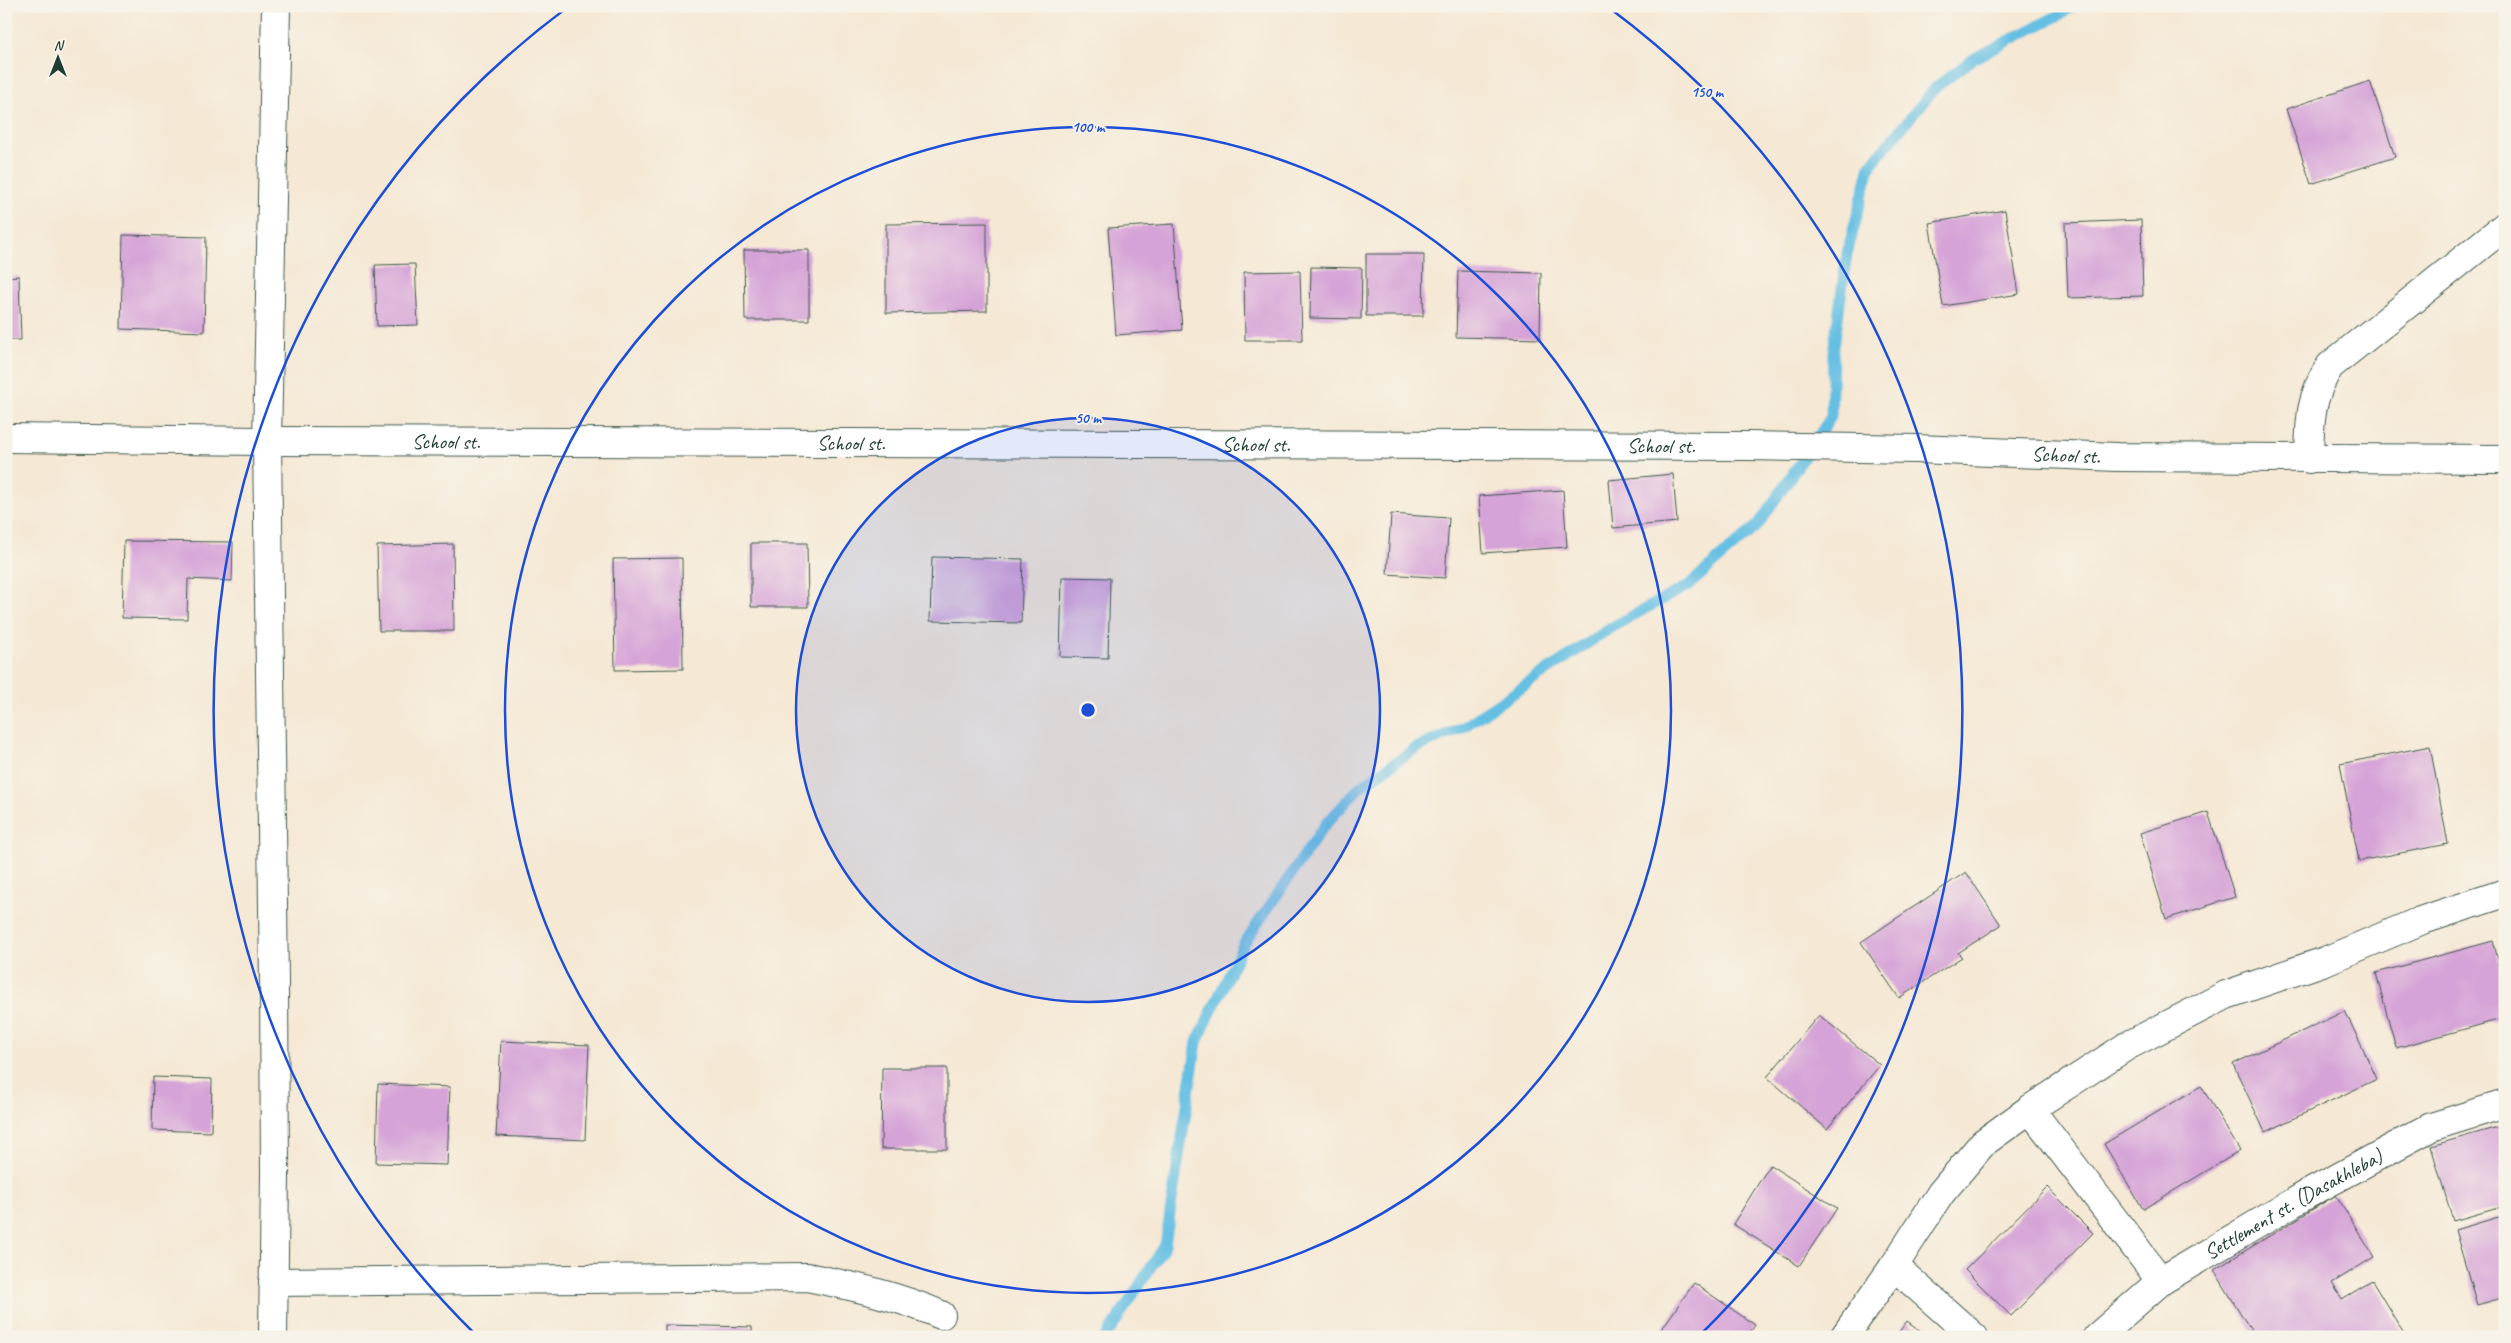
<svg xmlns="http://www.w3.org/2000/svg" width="2511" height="1343" font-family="Caveat,sans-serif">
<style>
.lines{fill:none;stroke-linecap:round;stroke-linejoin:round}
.stream{stroke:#65bfe3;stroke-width:11}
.building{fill:#d5a3d7}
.minor-casing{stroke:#3f574c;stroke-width:30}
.minor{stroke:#fff;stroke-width:28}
.ring{fill:none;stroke:#1d4ed8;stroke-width:2.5}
.labels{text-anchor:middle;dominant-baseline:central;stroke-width:4;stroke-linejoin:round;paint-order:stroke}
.street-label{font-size:21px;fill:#1f3d34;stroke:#f7f3e8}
.centre{fill:#1d4ed8;stroke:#f7f3e8;stroke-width:2.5}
.ring-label{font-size:15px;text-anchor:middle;font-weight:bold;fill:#1d4ed8;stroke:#f7f3e8;stroke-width:4;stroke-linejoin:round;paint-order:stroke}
</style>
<rect width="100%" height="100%" fill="#f7f3e8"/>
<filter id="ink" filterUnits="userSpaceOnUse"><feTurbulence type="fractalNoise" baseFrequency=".02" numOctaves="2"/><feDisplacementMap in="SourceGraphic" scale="10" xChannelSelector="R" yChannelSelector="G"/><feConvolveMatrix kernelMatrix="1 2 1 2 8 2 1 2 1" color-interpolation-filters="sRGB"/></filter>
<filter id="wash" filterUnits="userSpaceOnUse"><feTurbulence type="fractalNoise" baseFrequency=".0096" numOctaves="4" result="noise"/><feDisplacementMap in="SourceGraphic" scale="20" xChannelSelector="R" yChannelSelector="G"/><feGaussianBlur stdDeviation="1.12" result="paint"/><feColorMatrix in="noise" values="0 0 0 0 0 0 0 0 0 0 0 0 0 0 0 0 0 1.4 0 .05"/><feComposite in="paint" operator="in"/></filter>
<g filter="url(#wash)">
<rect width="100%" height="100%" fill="#f5e8d4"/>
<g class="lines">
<polyline class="stream" points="1106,1337 1165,1245 1197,1042 1243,945 1324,826 1360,787 1416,748 1462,728 1612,627 1689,585 1758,525 1831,417 1833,353 1847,254 1870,166 1936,87 1973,59 2063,13 2071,6"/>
</g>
<g id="blocks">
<g class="building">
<polygon points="2370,81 2395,157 2311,184 2286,109"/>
<polygon points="2005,210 2019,294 1943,306 1929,223"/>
<polygon points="2141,220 2143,296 2068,298 2065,223"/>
<polygon points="987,223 987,311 886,313 886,224"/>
<polygon points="1174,224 1182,330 1116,335 1108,228"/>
<polygon points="123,235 206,237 204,332 121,329"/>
<polygon points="744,250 809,250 809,320 745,320"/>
<polygon points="1366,254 1424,254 1423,316 1366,316"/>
<polygon points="415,264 418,325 377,326 375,265"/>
<polygon points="1311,267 1362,268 1361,319 1310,318"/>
<polygon points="1300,271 1302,340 1245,340 1244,272"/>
<polygon points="1458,271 1541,273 1540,339 1456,337"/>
<polygon points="19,276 21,340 6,340 6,277"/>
<polygon points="1673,474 1677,522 1613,528 1609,480"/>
<polygon points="1563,490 1567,547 1483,553 1479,496"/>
<polygon points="1391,514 1449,518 1445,578 1387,574"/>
<polygon points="124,541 233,542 232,581 188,579 187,619 122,618"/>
<polygon points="751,543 807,543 808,607 751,607"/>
<polygon points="453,544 454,631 379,631 377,546"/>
<polygon points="6,548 11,615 6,615"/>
<polygon points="932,557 1023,559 1021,623 930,621"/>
<polygon points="682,558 683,669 615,670 613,559"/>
<polygon points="1062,577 1110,578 1108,658 1060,657"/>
<polygon points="2430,746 2448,844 2359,861 2340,764"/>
<polygon points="2208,812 2235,897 2166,919 2140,833"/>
<polygon points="1966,872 2001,925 1958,953 1962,957 1899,998 1861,942"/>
<polygon points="2493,941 2505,985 2505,1018 2396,1048 2376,973"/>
<polygon points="2345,1011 2377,1079 2265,1132 2233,1064"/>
<polygon points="1819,1015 1880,1065 1827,1129 1767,1077"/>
<polygon points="501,1041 589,1045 585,1140 496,1136"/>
<polygon points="882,1068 947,1068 947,1149 881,1149"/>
<polygon points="153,1077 212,1079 211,1132 152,1130"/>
<polygon points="378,1084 450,1087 447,1165 376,1163"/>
<polygon points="2201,1086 2240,1151 2143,1209 2104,1144"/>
<polygon points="2505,1125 2505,1206 2453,1221 2431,1146"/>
<polygon points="1770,1165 1837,1208 1799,1266 1733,1224"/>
<polygon points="2047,1187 2093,1233 2011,1316 1965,1270"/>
<polygon points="2336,1195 2374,1257 2332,1283 2342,1299 2372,1281 2406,1337 2255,1337 2214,1270"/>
<polygon points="2505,1215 2505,1297 2477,1305 2455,1230"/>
<polygon points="1694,1283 1755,1325 1747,1337 1656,1337"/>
<polygon points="1907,1321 1929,1337 1895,1337"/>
<polygon points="665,1325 752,1327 752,1337 665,1337"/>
</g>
</g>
</g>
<g filter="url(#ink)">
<use href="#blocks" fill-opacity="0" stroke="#3f574c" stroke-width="1"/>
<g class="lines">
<g class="minor-casing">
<g id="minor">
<path id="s1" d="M6,438L267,441L1748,446L1917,449L2117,457L2505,459"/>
<path d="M2309,459C2310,423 2309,398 2330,366L2505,226"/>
<polyline points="2030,1109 2161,1281"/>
<polyline points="1894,1266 1974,1337"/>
<path d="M273,1282L807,1277C853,1286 898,1296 941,1315"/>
<polyline points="273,1337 275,1174 274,981 267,441 276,6"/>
<polyline points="1844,1337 1894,1266 1941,1193 1983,1143 2030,1109 2127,1046 2226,995 2325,961 2420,921 2505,893"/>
<path id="s2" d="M2097,1337L2161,1281L2306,1195L2431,1127L2505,1104"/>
</g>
</g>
<use href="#minor" class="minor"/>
</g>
</g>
<circle cx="1088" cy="710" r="292" fill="#1d4ed8" fill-opacity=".12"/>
<g class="ring">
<circle cx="1088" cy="710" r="292"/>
<circle cx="1088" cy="710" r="583"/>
<path d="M475 1334A875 875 0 0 1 568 7M1608 7A875 875 0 0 1 1701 1334"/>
</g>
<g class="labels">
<g class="street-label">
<text stroke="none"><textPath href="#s1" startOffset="440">School st.</textPath></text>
<text stroke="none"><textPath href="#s1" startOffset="845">School st.</textPath></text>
<text stroke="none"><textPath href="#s1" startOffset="1250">School st.</textPath></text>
<text stroke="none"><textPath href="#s1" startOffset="1655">School st.</textPath></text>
<text stroke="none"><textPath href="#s1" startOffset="2060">School st.</textPath></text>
<text stroke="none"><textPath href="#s2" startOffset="238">Settlement st. (Dasakhleba)</textPath></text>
</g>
</g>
<circle cx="1088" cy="710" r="8" class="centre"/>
<g class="ring-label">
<text x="1707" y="97">150 m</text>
<text x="1088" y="132">100 m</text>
<text x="1088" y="423">50 m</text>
</g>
<rect width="2511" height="1343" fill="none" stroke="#f7f3e8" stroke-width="25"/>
<g transform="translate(58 58)" stroke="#f7f3e8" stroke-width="4" paint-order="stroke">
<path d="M0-4L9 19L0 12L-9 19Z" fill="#1f3d34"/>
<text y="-8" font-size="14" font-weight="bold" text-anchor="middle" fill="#1f3d34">N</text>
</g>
</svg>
